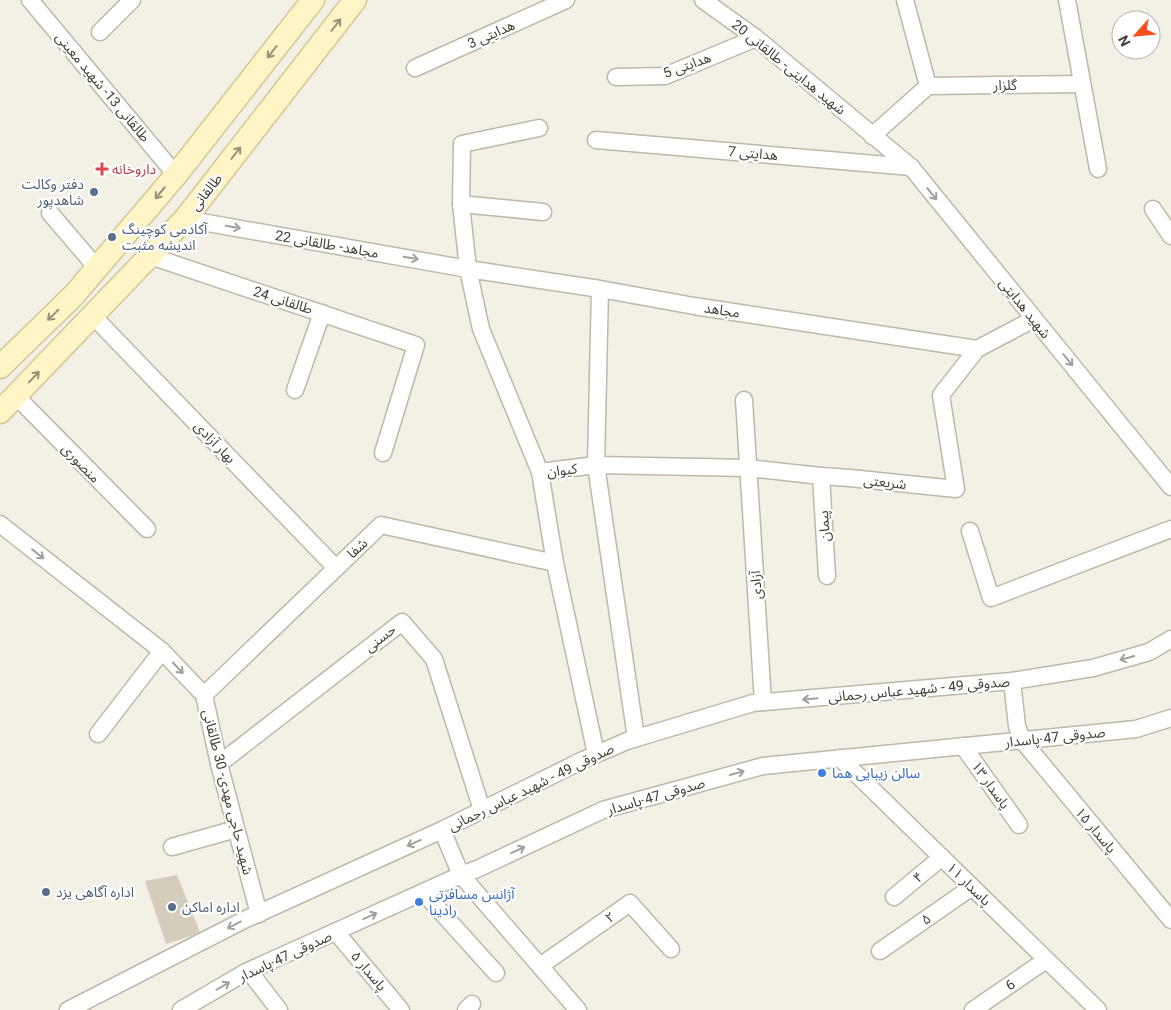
<svg xmlns="http://www.w3.org/2000/svg" width="1171" height="1010" font-family="Roboto,'Noto Sans Arabic',sans-serif">
<style>
.building{fill:#d4cdbc}
.lines{fill:none;stroke-linecap:round;stroke-linejoin:round}
.minor-casing{stroke:#beb8a9;stroke-width:19}
.secondary-casing{stroke:#d2c797;stroke-width:25}
.minor{stroke:#fff;stroke-width:16}
.secondary{stroke:#fef4c5;stroke-width:22}
.oneway{stroke:#989176}
.oneway2{stroke:#a2a09a}
.health-dot{fill:#e0444e;stroke:#fff;stroke-width:2}
.service-dot{fill:#5c6f8a;stroke:#fff;stroke-width:2}
.shop-dot{fill:#3f7fe0;stroke:#fff;stroke-width:2}
.labels{text-anchor:middle;dominant-baseline:central;stroke-width:4.5;stroke-linejoin:round;paint-order:stroke}
.street-label{font-size:14px;fill:#454035;stroke:#fff}
.health-label{font-size:14px;fill:#be3a42;stroke:#fff;text-anchor:start}
.service-label{font-size:14px;fill:#4e5e75;stroke:#fff;text-anchor:start}
.shop-label{font-size:14px;fill:#366cbe;stroke:#fff;text-anchor:start}
</style>
<rect width="100%" height="100%" fill="#f3f0e6"/>
<polygon class="building" points="177,875 200,932 191,936 166,944 145,881"/>
<g class="lines">
<g class="minor-casing">
<g id="minor">
<polyline points="30,0 176,175"/>
<polyline points="703,0 756,38 911,167 1171,487"/>
<polyline points="1067,0 1098,169"/>
<polyline points="100,32 132,0"/>
<polyline points="415,68 566,0"/>
<polyline points="616,77 665,76 756,38"/>
<polyline points="928,86 1082,84"/>
<polyline points="539,128 462,144 461,204 468,269 481,329 540,472 555,563 596,754"/>
<polyline points="872,136 928,86 905,0"/>
<polyline points="596,140 911,167"/>
<polyline points="461,204 543,212"/>
<polyline points="1153,209 1171,236"/>
<polyline points="50,213 97,268"/>
<polyline points="185,219 468,269 600,289 694,306 977,349"/>
<polyline points="150,256 416,345 383,453"/>
<polyline points="600,289 596,465 636,738"/>
<polyline points="93,316 336,568"/>
<polyline points="295,390 322,313"/>
<polyline points="16,396 147,529"/>
<polyline points="744,400 763,702"/>
<polyline points="540,472 596,465 748,468 821,476 850,478 956,489 941,395 977,349 1034,319"/>
<polyline points="821,476 827,576"/>
<polyline points="0,524 162,651 204,695 219,764 259,914"/>
<polyline points="970,531 991,598 1171,529"/>
<polyline points="1012,681 1017,726 1022,740 1171,920"/>
<polyline points="204,695 381,525 555,563"/>
<polyline points="98,734 162,651"/>
<polyline points="963,746 1019,825"/>
<polyline points="840,758 1098,1010"/>
<polyline points="219,764 402,622 434,659 482,810"/>
<polyline points="442,830 461,875 578,1010"/>
<polyline points="172,847 236,829"/>
<polyline points="423,892 496,973"/>
<polyline points="894,897 942,857"/>
<polyline points="336,932 401,1010"/>
<polyline points="880,951 972,887"/>
<polyline points="540,966 630,903 671,949"/>
<polyline points="249,971 279,1010"/>
<polyline points="68,1010 244,920 442,830 583,760 627,741 753,703 1012,681 1093,668 1149,652 1171,639"/>
<polyline points="181,1010 246,972 461,875 477,869 603,810 763,766 1136,729 1171,718"/>
<polyline points="466,1010 472,1004"/>
<path id="s1" d="M973,1010L1046,960"/>
</g>
</g>
<g class="secondary-casing">
<g id="secondary">
<polyline points="0,367 74,295 176,175 313,0"/>
<polyline points="0,412 185,219 355,0"/>
</g>
</g>
<use href="#minor" class="minor"/>
<use href="#secondary" class="secondary"/>
</g>
<defs><path id="oneway-shaft" d="M-6 0H5M1.5-3L5.5 0L1.5 3" fill="none" stroke-width="1.6" stroke-linecap="round" stroke-linejoin="round" transform="scale(1.25)"/></defs>
<g class="oneway">
<use href="#oneway-shaft" transform="translate(336 25) rotate(-52)"/>
<use href="#oneway-shaft" transform="translate(272 52) rotate(128)"/>
<use href="#oneway-shaft" transform="translate(236 153) rotate(-52)"/>
<use href="#oneway-shaft" transform="translate(160 193) rotate(130)"/>
<use href="#oneway-shaft" transform="translate(53 315) rotate(136)"/>
<use href="#oneway-shaft" transform="translate(34 377) rotate(-46)"/>
</g>
<g class="oneway2">
<use href="#oneway-shaft" transform="translate(932 194) rotate(51)"/>
<use href="#oneway-shaft" transform="translate(233 227) rotate(10)"/>
<use href="#oneway-shaft" transform="translate(411 258) rotate(10)"/>
<use href="#oneway-shaft" transform="translate(1068 360) rotate(51)"/>
<use href="#oneway-shaft" transform="translate(38 554) rotate(38)"/>
<use href="#oneway-shaft" transform="translate(1127 658) rotate(164)"/>
<use href="#oneway-shaft" transform="translate(178 668) rotate(47)"/>
<use href="#oneway-shaft" transform="translate(810 699) rotate(175)"/>
<use href="#oneway-shaft" transform="translate(737 773) rotate(-15)"/>
<use href="#oneway-shaft" transform="translate(414 843) rotate(156)"/>
<use href="#oneway-shaft" transform="translate(518 850) rotate(-25)"/>
<use href="#oneway-shaft" transform="translate(370 916) rotate(-24)"/>
<use href="#oneway-shaft" transform="translate(234 925) rotate(153)"/>
<use href="#oneway-shaft" transform="translate(223 986) rotate(-30)"/>
</g>
<path class="health-dot" d="M99.5 161.5h5v5h5v5h-5v5h-5v-5h-5v-5h5z"/>
<g class="service-dot">
<circle cx="94" cy="192" r="5"/>
<circle cx="112" cy="237" r="5"/>
<circle cx="46" cy="892" r="5"/>
<circle cx="172" cy="907" r="5"/>
</g>
<g class="shop-dot">
<circle cx="822" cy="773" r="5"/>
<circle cx="419" cy="902" r="5"/>
</g>
<g class="labels">
<g class="street-label">
<text transform="translate(491 34) rotate(-24)">هدایتی 3</text>
<text transform="translate(687 65) rotate(-20)">هدایتی 5</text>
<text transform="translate(789 67) rotate(39)">شهید هدایتی- طالقانی 20</text>
<text transform="translate(1005 85) rotate(-1)">گلزار</text>
<text transform="translate(103 87) rotate(50)">طالقانی 13- شهید معینی</text>
<text transform="translate(753 153) rotate(5)">هدایتی 7</text>
<text transform="translate(206 192) rotate(-52)">طالقانی</text>
<text transform="translate(327 244) rotate(10)">مجاهد- طالقانی 22</text>
<text transform="translate(283 300) rotate(18)">طالقانی 24</text>
<text transform="translate(1025 308) rotate(51)">شهید هدایتی</text>
<text transform="translate(722 310) rotate(9)">مجاهد</text>
<text transform="translate(215 442) rotate(46)">بهار آزادی</text>
<text transform="translate(81 463) rotate(46)">منصوری</text>
<text transform="translate(562 470) rotate(-7)">کیوان</text>
<text transform="translate(885 482) rotate(6)">شریعتی</text>
<text transform="translate(824 526) rotate(-94)">پیمان</text>
<text transform="translate(357 548) rotate(-43)">شفا</text>
<text transform="translate(756 585) rotate(-94)">آزادی</text>
<text transform="translate(380 638) rotate(-38)">حسنی</text>
<text transform="translate(919 689) rotate(-5)">صدوقی 49 - شهید عباس رحمانی</text>
<text transform="translate(1055 737) rotate(-6)">صدوقی 47-پاسدار</text>
<text transform="translate(991 785) rotate(54)">پاسدار ۱۳</text>
<text transform="translate(531 787) rotate(-26)">صدوقی 49 - شهید عباس رحمانی</text>
<text transform="translate(228 792) rotate(76)">شهید حاجی مهدی- 30 طالقانی</text>
<text transform="translate(656 796) rotate(-16)">صدوقی 47-پاسدار</text>
<text transform="translate(1096 830) rotate(50)">پاسدار ۱۵</text>
<text transform="translate(918 877) rotate(-39)">۴</text>
<text transform="translate(969 884) rotate(44)">پاسدار ۱۱</text>
<text transform="translate(610 917) rotate(-35)">۲</text>
<text transform="translate(926 919) rotate(-35)">۵</text>
<text transform="translate(285 956) rotate(-25)">صدوقی 47-پاسدار</text>
<text transform="translate(369 971) rotate(50)">پاسدار ۵</text>
<text stroke="none"><textPath href="#s1" startOffset="45">6</textPath></text>
</g>
<g class="health-label">
<text x="112" y="169">داروخانه</text>
</g>
<g class="service-label">
<text x="84" y="184" text-anchor="end">دفتر وکالت<tspan x="84" dy="16">شاهدپور</tspan></text>
<text x="122" y="229">آکادمی کوچینگ<tspan x="122" dy="16">اندیشه مثبت</tspan></text>
<text x="56" y="892">اداره آگاهی یزد</text>
<text x="182" y="907">اداره اماکن</text>
</g>
<g class="shop-label">
<text x="832" y="773">سالن زیبایی هما</text>
<text x="429" y="894">آژانس مسافرتی<tspan x="429" dy="16">رادینا</tspan></text>
</g>
</g>
<g transform="translate(1136 35) rotate(243)"><circle r="24" fill="#ffffff" stroke="#b5b3ae"/>
<path d="M0-4L9 19L0 12L-9 19Z" fill="#f64d1a"/>
<text y="-8" font-size="14" font-weight="bold" text-anchor="middle" fill="#454035">N</text>
</g>
</svg>
